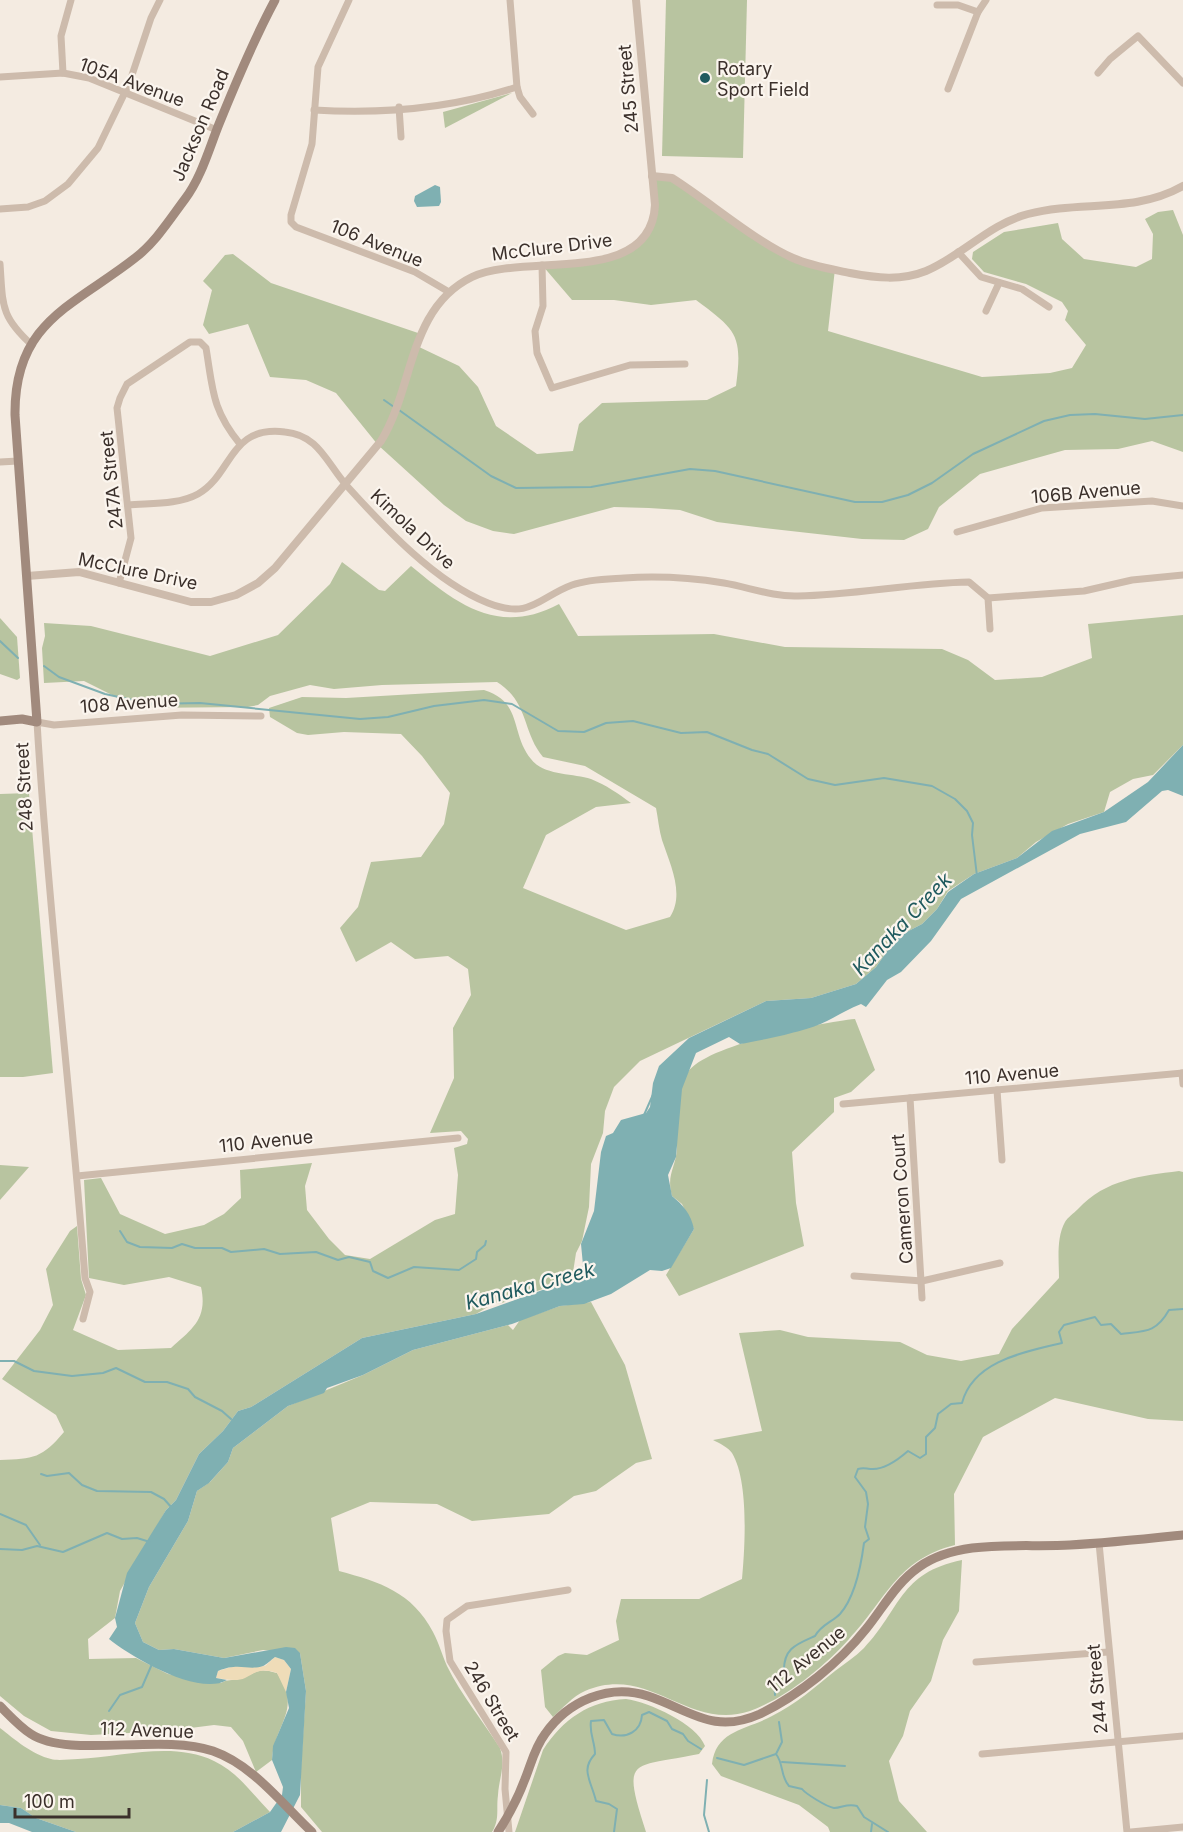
<svg xmlns="http://www.w3.org/2000/svg" width="1183" height="1832" font-family="Inter,sans-serif">
<style>
.green{fill:#b8c4a0}
.sand{fill:#efdcb8}
.water{fill:#7fb0b2}
.lines{fill:none;stroke-linecap:round;stroke-linejoin:round}
.stream{stroke:#7fb0b2;stroke-width:2}
.minor{stroke:#cdbbac;stroke-width:7}
.tertiary{stroke:#cdbbac;stroke-width:8}
.secondary{stroke:#a18a7d;stroke-width:9}
.poi-dot{fill:#1f5a5e;stroke:#fbf5ee;stroke-width:2}
.labels{text-anchor:middle;dominant-baseline:central;stroke-width:4.5;stroke-linejoin:round;paint-order:stroke}
.poi-label{font-size:18px;fill:#3b302b;stroke:#fbf5ee;text-anchor:start}
.street-label{font-size:18px;fill:#3b302b;stroke:#fbf5ee}
.water-label{font-size:20px;font-style:italic;fill:#1f5a5e;stroke:#fbf5ee}
</style>
<rect width="100%" height="100%" fill="#f4ebe1"/>
<g class="green">
<polygon points="666,0 747,0 743,158 662,156"/>
<polygon points="512,93 445,128 443,112"/>
<path d="M652,176H669L783,253L835,269L828,331L982,377L1050,373L1072,368L1086,345L1065,320L1068,311L1062,302L1026,284L984,272L972,259L973,252L1004,232L1058,223L1062,239L1084,259L1136,267L1152,259L1153,234L1145,219L1158,212L1173,210L1183,235V452L1152,441L1118,449L1065,450L980,474L939,507L928,529L904,540L862,539L764,528L717,522L680,510L649,508L614,507L514,534L493,531L466,521L444,505L378,445L336,393L306,380L270,377L248,324L209,334L203,325L212,290L203,281L225,255L233,254L271,283L421,334L417,346L459,366L478,387L496,426L537,454L573,451L579,424L602,403L707,400L736,386C743,334 736,330 696,300L651,305L614,300H572L542,265L619,256L651,226Z"/>
<path d="M342,562L379,590L385,591L411,566C458,605 499,636 559,604L578,636L714,634L785,647L942,649L968,660L995,680L1042,677L1092,658L1088,624L1183,615V745L1153,775L1133,779L1110,792L1104,812L1068,824L1036,842L1017,858L974,874L948,891L937,909L922,924L897,937L876,967L856,984L811,998L766,1001L640,1061L614,1087L605,1111L603,1133L591,1164L589,1207L582,1241L576,1253L572,1279L499,1304L496,1302L476,1314L362,1338L251,1407L238,1411L223,1431L199,1454L176,1500L166,1510L120,1591L115,1618L88,1639L89,1659L136,1658L168,1674L221,1683C227,1679 232,1681 239,1679C256,1675 254,1666 277,1673C303,1710 274,1724 272,1760L256,1772L243,1741L231,1727L214,1725L167,1731L91,1735L51,1731L24,1716L0,1696V1460C34,1459 42,1458 64,1432L56,1415L2,1379L40,1330L53,1305L46,1269L70,1231L77,1226L81,1279L86,1295L73,1330L118,1350L171,1348C192,1329 208,1319 201,1287L169,1277L124,1285L89,1278L84,1180L101,1178L120,1214L165,1234L204,1225L224,1214L241,1198L240,1170L312,1163L305,1186L307,1210L329,1239L345,1255L370,1259L435,1220L455,1214L458,1175L454,1148L467,1144L468,1139L461,1131L430,1133L454,1078L453,1028L471,995L468,969L448,956L415,959L391,942L356,962L340,928L358,907L371,862L421,857L444,824L450,793L422,756L401,734L344,732L308,735L297,733L270,717L269,708L302,697L346,698L484,690C523,702 510,733 531,759C544,776 573,773 591,779C606,785 619,794 631,803L596,807L546,835L523,888L626,930L670,917C685,894 670,864 662,840C659,830 658,818 656,808L585,766L543,757C522,732 529,702 497,682L382,685L334,689L310,685L270,696L258,705L248,707L138,708L84,681L44,683L42,648L45,636L44,623L91,626L210,656L278,635L330,584Z"/>
<polygon points="0,618 17,637 20,678 17,680 0,674"/>
<polygon points="29,793 53,1073 23,1077 0,1077 0,794"/>
<path d="M855,1019L875,1070L851,1092L834,1098V1112L792,1152L796,1203L804,1246L679,1296L666,1275L694,1229L682,1204L672,1196C666,1174 676,1168 677,1148C677,1129 677,1087 688,1072C705,1045 822,1022 855,1019Z"/>
<polygon points="0,1165 29,1167 0,1200"/>
<path d="M1179,1171L1183,1172V1421L1148,1419L1055,1398L983,1437L954,1494L955,1545C896,1560 886,1600 849,1639C824,1667 786,1698 750,1711C688,1732 649,1663 585,1691C573,1696 562,1709 553,1717L545,1707L541,1670L558,1656L565,1653L587,1655L619,1640L616,1621L621,1599H699L742,1579C745,1547 749,1481 732,1453C729,1448 719,1443 713,1440L762,1431L739,1333L780,1330L808,1337L900,1342L927,1355L961,1361L999,1354L1012,1329L1059,1278C1059,1261 1056,1238 1065,1222C1067,1218 1074,1213 1078,1209C1106,1179 1141,1176 1179,1171Z"/>
<path d="M591,1302L625,1365L652,1459L636,1463L596,1491L574,1496L549,1514L472,1521L437,1504L370,1502L331,1518L339,1571C380,1582 412,1592 433,1632C439,1643 442,1655 447,1666C461,1695 483,1721 500,1748C506,1765 499,1778 498,1795C496,1809 500,1819 492,1832H322L301,1807V1766L306,1691L300,1653L263,1650L224,1658L174,1649L159,1650L143,1642L135,1623L149,1587L188,1521L197,1491L210,1482L228,1462L233,1448L288,1406L363,1375L413,1350L508,1325L513,1330L520,1320L560,1306Z"/>
<path d="M962,1560L959,1611L943,1640L931,1681L910,1711L903,1736L889,1761L899,1801L927,1832H830L828,1827L799,1805L721,1776L712,1764C716,1730 746,1730 772,1716C796,1704 814,1688 835,1671C844,1664 855,1657 864,1648C901,1609 899,1573 962,1560Z"/>
<path d="M626,1699C649,1702 697,1724 705,1746L699,1754C631,1768 621,1755 646,1832H515L543,1750C563,1719 589,1701 626,1699Z"/>
<path d="M0,1728C14,1739 33,1755 51,1759C58,1761 70,1759 78,1759C121,1757 173,1741 214,1761C238,1772 252,1794 270,1812L233,1832H76L36,1818L21,1808L0,1805Z"/>
</g>
<path class="sand" d="M275,1657L284,1660L291,1669L286,1692L277,1673C261,1668 258,1671 245,1678C237,1682 224,1679 216,1678L218,1671L238,1665L251,1667L265,1666Z"/>
<g class="water">
<polygon points="435,185 440,187 441,202 439,206 417,207 414,201 415,196"/>
<path d="M1183,745V796L1168,790L1162,791L1126,822L1080,834L961,899L931,941L901,972L887,980L866,1007L861,1004C848,1009 839,1015 827,1021C808,1031 763,1040 740,1044L729,1037L696,1053L682,1089L676,1157L668,1175L672,1196C683,1205 691,1214 694,1229L671,1268L662,1271L650,1270L611,1294L584,1304L560,1306L512,1324L413,1350L363,1375L327,1388L324,1393L288,1406L233,1448L228,1462L209,1483L197,1491L188,1521L149,1587L135,1623L143,1642L159,1650L174,1649L224,1658L286,1647L295,1648L300,1653L306,1691L300,1795L281,1832H233L270,1812L282,1795L283,1787L272,1760L273,1746L289,1708L286,1692L291,1669L284,1660L275,1657C271,1660 266,1665 263,1666C248,1671 239,1662 218,1671L216,1678L227,1680C199,1697 131,1657 109,1639L117,1627L115,1618L127,1573L166,1510L176,1500L199,1454L223,1431L238,1411L251,1407L362,1338L476,1314L581,1276L583,1265L581,1244L594,1211L601,1152L606,1136L613,1133L621,1120L646,1113L650,1107L653,1083L659,1066L689,1038L766,1001L811,998L856,984L876,967L897,937L922,924L937,909L948,892L974,874L1017,858L1052,831L1104,812L1148,782Z"/>
<polygon points="0,1805 21,1808 36,1818 76,1832 32,1832 9,1823 0,1823"/>
</g>
<g class="lines">
<g class="stream">
<polyline points="384,400 394,407"/>
<polyline points="399,410 491,476 516,488 591,487 690,469 715,471 855,502 882,502 908,495 932,483 973,454 1044,421 1070,415 1095,414 1145,419 1183,415"/>
<polyline points="0,641 18,658"/>
<polyline points="44,666 59,677 105,694 151,704 200,703 360,719 388,717 434,706 484,700 512,704 558,731 584,732 606,723 633,721 681,733 707,732 752,750 768,754 808,779 835,785 884,778 932,786 955,799 967,811 973,823 972,835 977,876"/>
<polyline points="644,1115 655,1090"/>
<polyline points="120,1231 127,1242 140,1247 172,1248 182,1244 195,1248 222,1248 231,1252 264,1249 280,1254 316,1252 338,1260 349,1257 370,1262 373,1271 388,1278 414,1267 459,1270 476,1259 477,1252 485,1245 486,1241"/>
<polyline points="0,1361 14,1361 34,1371 72,1376 103,1373 116,1368 145,1382 167,1382 188,1389 195,1397 222,1411 231,1419"/>
<polyline points="41,1474 47,1476 69,1473 82,1485 97,1491 151,1492 164,1499 172,1508"/>
<polyline points="0,1514 26,1525 40,1545"/>
<polyline points="0,1549 22,1550 37,1546 63,1552 107,1533 122,1539 137,1538 150,1542"/>
<path d="M775,1695L774,1680L784,1672C783,1648 797,1644 815,1636C821,1625 832,1622 840,1614C855,1597 861,1566 864,1543L869,1539L865,1527L868,1504L866,1492L855,1477L858,1469C864,1467 866,1469 873,1469C886,1469 900,1458 908,1451L920,1458L926,1454V1437L935,1428L938,1414L951,1404L962,1403C973,1361 1024,1352 1062,1343L1059,1332L1064,1325L1095,1317L1101,1325L1111,1324L1121,1334C1145,1331 1156,1333 1169,1310L1183,1309"/>
<polyline points="109,1711 120,1695 142,1687 152,1664"/>
<path d="M776,1754C784,1764 780,1776 789,1786L802,1789C806,1794 827,1807 834,1808C842,1808 847,1803 857,1806L864,1817L888,1832"/>
<polyline points="717,1758 744,1765 776,1754 782,1742 779,1722"/>
<polyline points="782,1762 845,1766"/>
<polyline points="707,1780 704,1815 709,1832"/>
<path d="M614,1832L617,1809L609,1804L596,1801C591,1780 580,1770 595,1754C595,1742 589,1733 591,1721L604,1720L612,1734C627,1739 641,1731 642,1715L649,1712L667,1721L672,1729L683,1734L688,1741L701,1749"/>
<polyline points="871,1832 872,1824"/>
</g>
<g class="minor">
<polyline points="349,0 318,67 312,144 291,215 291,222 296,227 415,272 449,292"/>
<polyline points="510,0 517,87 520,97 533,114"/>
<polyline points="937,5 958,5 978,12"/>
<polyline points="63,73 61,36 71,0"/>
<polyline points="1098,73 1110,59 1138,36 1183,83"/>
<polyline points="0,77 63,73 89,78 217,130"/>
<polyline points="948,89 978,12 986,0"/>
<polyline points="399,107 401,137"/>
<path d="M314,110C381,114 453,108 517,87"/>
<polyline points="0,209 28,207 45,201 68,184 98,148 129,84 151,18 160,0"/>
<polyline points="958,252 981,277 1022,289 1049,307"/>
<path d="M0,264C3,305 0,316 32,345"/>
<polyline points="542,265 543,306 535,331 537,353 552,388 630,365 685,364"/>
<polyline points="986,311 999,283"/>
<polyline points="0,462 18,461"/>
<path d="M128,505C150,503 178,505 198,494C233,474 229,425 285,432C319,435 327,464 347,486C385,528 435,582 488,603C531,620 539,597 572,585C588,579 608,579 624,578C655,576 693,578 724,583C748,587 773,597 798,596C855,595 912,583 969,582L988,598L990,629"/>
<polyline points="957,532 1042,508 1152,501 1183,506"/>
<path d="M119,583L131,538L117,408L120,398L127,384L190,342H200L206,348C213,390 212,410 240,444"/>
<polyline points="988,598 1084,591 1132,580 1183,575"/>
<polyline points="1182,1073 1183,1084"/>
<polyline points="997,1090 1002,1160"/>
<polyline points="910,1098 922,1298"/>
<polyline points="843,1104 1183,1073"/>
<polyline points="77,1176 458,1138"/>
<polyline points="854,1276 922,1281 1000,1263"/>
<path d="M83,1319L90,1292L85,1278C71,1093 48,908 37,722L54,725L182,715L261,716"/>
<polyline points="1099,1543 1127,1832"/>
<polyline points="976,1662 1108,1652"/>
<polyline points="982,1754 1183,1736"/>
<polyline points="509,1832 505,1789 506,1752 450,1661 446,1631 447,1620 467,1606 568,1590"/>
<polyline points="1131,1832 1183,1827"/>
</g>
<g class="tertiary">
<path d="M652,176L672,178C710,202 753,240 793,258C811,266 831,269 850,273C876,278 901,281 926,271C962,256 989,224 1028,214C1080,200 1134,214 1183,186"/>
<path d="M27,576L79,572L191,602H211L236,595L258,583L275,568L381,441C414,388 408,308 472,277C524,252 651,288 655,205L636,0"/>
</g>
<g class="secondary">
<path d="M0,721L22,719L37,722L15,415C14,321 74,306 135,258C155,243 170,219 185,199C201,178 209,149 219,124C236,82 253,41 275,0"/>
<path d="M0,1706C10,1716 20,1727 31,1734C69,1759 161,1733 213,1751C253,1765 282,1804 312,1832"/>
<path d="M498,1832C509,1815 518,1798 525,1779C531,1764 535,1747 545,1734C568,1701 609,1683 648,1696C690,1710 713,1735 760,1714C799,1695 839,1663 866,1629C883,1608 896,1583 919,1567C960,1538 1022,1548 1070,1545C1108,1543 1145,1539 1183,1535"/>
</g>
</g>
<circle class="poi-dot" cx="705" cy="78" r="6"/>
<g class="labels">
<g class="poi-label">
<text x="717" y="68">Rotary<tspan x="717" dy="21">Sport Field</tspan></text>
</g>
<g class="street-label">
<text transform="translate(132 82) rotate(20)">105A Avenue</text>
<text transform="translate(628 89) rotate(-95)">245 Street</text>
<text transform="translate(200 125) rotate(-67)">Jackson Road</text>
<text transform="translate(377 243) rotate(22)">106 Avenue</text>
<text transform="translate(552 247) rotate(-7)">McClure Drive</text>
<text transform="translate(111 480) rotate(-96)">247A Street</text>
<text transform="translate(1086 492) rotate(-5)">106B Avenue</text>
<text transform="translate(413 529) rotate(43)">Kimola Drive</text>
<text transform="translate(138 571) rotate(12)">McClure Drive</text>
<text transform="translate(129 703) rotate(-4)">108 Avenue</text>
<text transform="translate(24 787) rotate(-93)">248 Street</text>
<text transform="translate(1012 1074) rotate(-5)">110 Avenue</text>
<text transform="translate(266 1141) rotate(-6)">110 Avenue</text>
<text transform="translate(902 1199) rotate(-94)">Cameron Court</text>
<text transform="translate(806 1659) rotate(-39)">112 Avenue</text>
<text transform="translate(1097 1689) rotate(-95)">244 Street</text>
<text transform="translate(492 1701) rotate(59)">246 Street</text>
<text transform="translate(147 1730) rotate(2)">112 Avenue</text>
</g>
<g class="water-label">
<text transform="translate(902 924) rotate(-46)">Kanaka Creek</text>
<text transform="translate(530 1286) rotate(-15)">Kanaka Creek</text>
</g>
</g>
<path d="M15 1808v9h114v-9" fill="none" stroke="#3b302b" stroke-width="3"/>
<text x="24" y="1808" font-size="18" fill="#3b302b" stroke="#fbf5ee" stroke-width="4.5" paint-order="stroke">100 m</text>
</svg>
